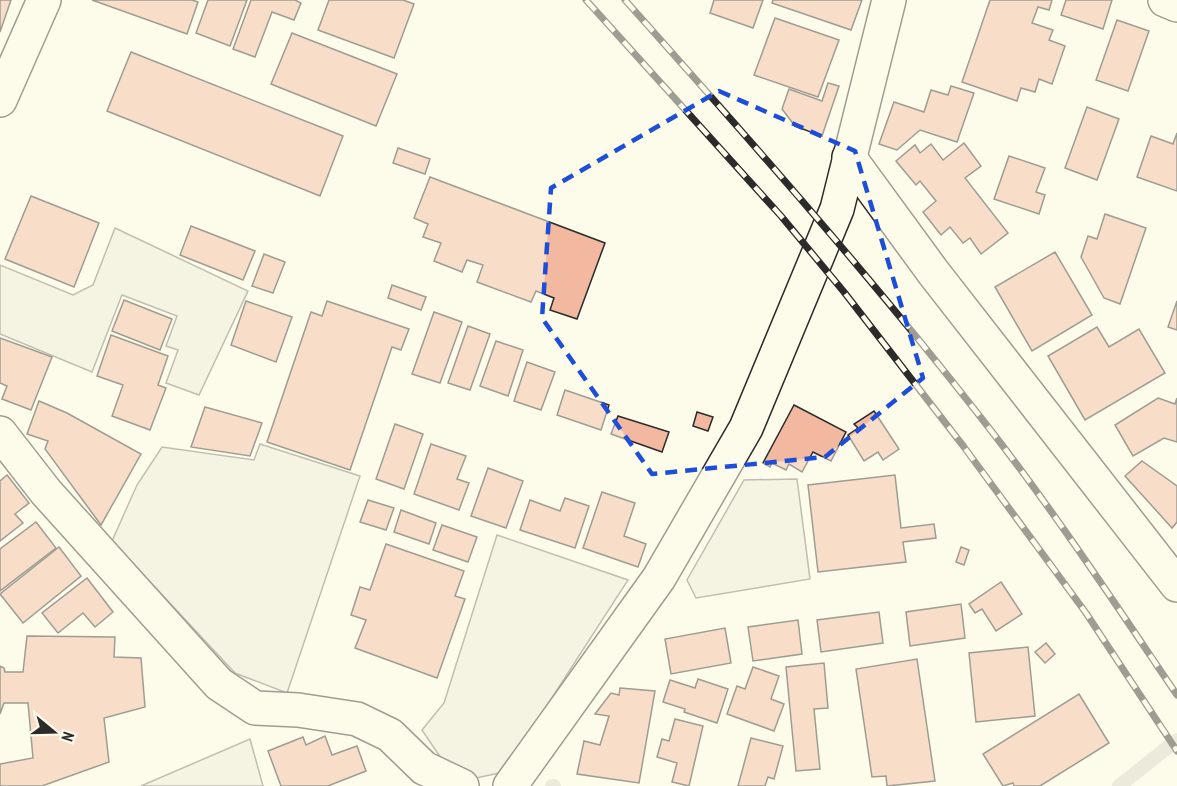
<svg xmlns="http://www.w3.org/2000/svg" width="1177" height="786" font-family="'PT Sans Narrow',sans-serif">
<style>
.parking{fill:#eceadb;stroke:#74746e;stroke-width:1.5}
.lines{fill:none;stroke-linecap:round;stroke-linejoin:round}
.stream{stroke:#d8d7c9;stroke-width:14}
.building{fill:#f2b8a0;stroke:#2b2b2b;stroke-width:1.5}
.minor-casing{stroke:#2b2b2b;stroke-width:36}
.minor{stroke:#fdfbea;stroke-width:33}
.rail-casing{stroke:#2b2b2b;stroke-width:7}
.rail{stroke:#fdfbea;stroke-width:4.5;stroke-dasharray:14;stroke-linecap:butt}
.marked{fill:none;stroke:#1d4ed8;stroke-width:4.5;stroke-dasharray:12 8;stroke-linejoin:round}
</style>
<rect width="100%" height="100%" fill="#fdfbea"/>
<g class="parking">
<polygon points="115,228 248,291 199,395 166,383 178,350 166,346 177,316 122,295 92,372 0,334 0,265 73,295 93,285"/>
<polygon points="260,444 360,476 287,693 235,673 112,541 137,485 162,447 254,460"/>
<polygon points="797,479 810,579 696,598 687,580 744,480"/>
<polygon points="497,535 628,580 504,772 476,778 445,764 422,730 444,703"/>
<polygon points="250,739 263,786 141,786"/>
</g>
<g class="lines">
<g class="stream">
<polyline points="552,786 554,786"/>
<polyline points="1119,786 1177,740"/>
</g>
</g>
<g class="building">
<polygon points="0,0 11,0 0,32"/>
<polygon points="92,0 192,0 198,2 187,34"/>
<polygon points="208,0 247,0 230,46 196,33"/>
<polygon points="251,0 295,0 301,3 294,20 272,12 255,57 233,49"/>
<polygon points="329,0 403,0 414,4 394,58 318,30"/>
<polygon points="714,0 763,0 753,28 710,13"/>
<polygon points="773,0 862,0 851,30 772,3"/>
<polygon points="990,0 1052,0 1049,10 1038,7 1032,23 1053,30 1049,40 1065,46 1052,84 1039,79 1035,92 1021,88 1017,101 962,82"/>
<polygon points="1066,0 1112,0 1103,29 1061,15"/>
<polygon points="775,18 839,40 818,97 754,75"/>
<polygon points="1117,20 1149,31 1128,91 1096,80"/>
<polygon points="292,33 397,74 376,126 271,84"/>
<polygon points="131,52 343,136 320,196 107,111"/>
<polygon points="828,83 839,86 822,136 795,126 782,109 789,89 822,101"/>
<polygon points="951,86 974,93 957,142 920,130 897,150 879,144 894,102 924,112 931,90 948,95"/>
<polygon points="1087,107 1119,119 1097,180 1065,168"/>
<polygon points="1177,133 1177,191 1137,177 1151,136 1173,144"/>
<polygon points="964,143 981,166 965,178 1008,233 981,254 970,238 963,243 950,227 941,235 923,212 936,201 920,181 916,185 896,161 915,145 920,153 931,144 943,160"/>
<polygon points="398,148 430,159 425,174 393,163"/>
<polygon points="1009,156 1045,168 1036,192 1045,195 1039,214 994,199"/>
<polygon points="430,177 605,243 577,319 550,310 554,298 536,291 531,302 477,282 483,265 467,260 462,272 434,261 441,243 423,237 428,224 414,218"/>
<polygon points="31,196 99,223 74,287 5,259"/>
<polygon points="1105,214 1146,228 1120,304 1104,298 1081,257 1088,236 1097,239"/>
<polygon points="191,226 255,251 243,280 180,255"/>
<polygon points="1055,252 1092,315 1032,351 995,287"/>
<polygon points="264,254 285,262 273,293 252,286"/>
<polygon points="392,285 426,297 421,310 388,298"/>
<polygon points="124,300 172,319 160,350 112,331"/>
<polygon points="246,301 292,317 276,362 231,345"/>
<polygon points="327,301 409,329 401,350 392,347 350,470 267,442 311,312 322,316"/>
<polygon points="1177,301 1177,330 1168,327"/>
<polygon points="434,312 462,322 440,383 412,374"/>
<polygon points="468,326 490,334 470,390 448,383"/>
<polygon points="1097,327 1109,347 1139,329 1165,373 1085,420 1048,356"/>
<polygon points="111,335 168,356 158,385 166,388 150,430 112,416 123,385 97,376"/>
<polygon points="0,338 52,357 31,410 2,399 7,386 0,383"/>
<polygon points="496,341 523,350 508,396 480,386"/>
<polygon points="527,362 555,372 541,410 514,401"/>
<polygon points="565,390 609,405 601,430 557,415"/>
<polygon points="1158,398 1175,404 1177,398 1177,442 1164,438 1133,456 1115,425"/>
<polygon points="39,401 67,413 141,454 101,525 45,449 48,441 27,434"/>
<polygon points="794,405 846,432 831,461 813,452 802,472 789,464 786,470 772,463 770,467 763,463"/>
<polygon points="205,407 262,423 250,456 191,447"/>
<polygon points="874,411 899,449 883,460 878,452 864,461 848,435 858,428 854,424"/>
<polygon points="697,412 713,417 708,431 693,426"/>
<polygon points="618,416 669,432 662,452 611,434"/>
<polygon points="395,424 423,434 404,489 376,479"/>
<polygon points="431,444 466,456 457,479 469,483 459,510 414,494"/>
<polygon points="1142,461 1177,486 1177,522 1172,528 1125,476"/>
<polygon points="488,468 523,481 506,528 471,516"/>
<polygon points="7,475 29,503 15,514 23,523 0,541 0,481"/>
<polygon points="895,475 901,528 934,524 936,538 903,542 906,562 818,572 808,485"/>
<polygon points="602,492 635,503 624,536 646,544 638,567 583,548"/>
<polygon points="565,498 589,506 575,548 520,530 530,500 560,511"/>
<polygon points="368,500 394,508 386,530 360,522"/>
<polygon points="401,510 436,523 429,544 394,532"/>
<polygon points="36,522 56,548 0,591 0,549"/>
<polygon points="442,525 477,537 468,562 433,550"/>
<polygon points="386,544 464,571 455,596 465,599 437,678 355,648 366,620 351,615 360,587 370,590"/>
<polygon points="59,547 81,576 23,623 0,594"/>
<polygon points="961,547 969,550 964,565 956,562"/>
<polygon points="87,578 113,612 95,627 83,613 58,633 42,613"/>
<polygon points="1001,582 1022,614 996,631 982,609 975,613 969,604"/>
<polygon points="961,604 965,638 910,646 906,612"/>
<polygon points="879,612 883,643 821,652 817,620"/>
<polygon points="798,620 802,654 753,661 748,627"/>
<polygon points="725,628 731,663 671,674 665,639"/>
<polygon points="27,636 115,637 114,657 141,658 145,707 104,718 109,762 42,786 0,786 0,764 33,758 28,703 4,703 0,714 0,666 4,668 5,672 23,672"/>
<polygon points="1046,643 1055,654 1045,663 1035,652"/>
<polygon points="1028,647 1035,716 976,722 969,653"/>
<polygon points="917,659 935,781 887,786 886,776 872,777 856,669"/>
<polygon points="824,663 828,708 814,709 820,769 796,771 786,667"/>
<polygon points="753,667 779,676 771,699 784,704 774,731 727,714 737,686 745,689"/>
<polygon points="698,679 728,689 717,723 684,712 685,709 663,702 670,680 695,688"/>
<polygon points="620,688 655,691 639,783 577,774 584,741 600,745 609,716 595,714 611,693 619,695"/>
<polygon points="1079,694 1109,743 1040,786 1014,786 1013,783 1003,786 983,754"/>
<polygon points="675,719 703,726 689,786 672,782 677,763 657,757 662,739 669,741"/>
<polygon points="325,736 332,755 357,746 366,771 328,786 281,786 268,751 303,737 306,745"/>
<polygon points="751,738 783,746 774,779 768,777 765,786 738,786"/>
</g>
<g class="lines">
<g class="minor-casing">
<g id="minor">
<polyline points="1165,0 1177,5"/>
<polyline points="0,100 44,0"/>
<polyline points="849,157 933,272 1177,585"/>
<polyline points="0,433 46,492 219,684 255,708 298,710 357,719 390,735 424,768 462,786"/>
<polyline points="510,786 659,578 746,428 837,209 889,0"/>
</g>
</g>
<use href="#minor" class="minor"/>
<g class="rail-casing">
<g id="rail">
<polyline points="586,0 781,216 844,292 964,447 1086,613 1177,751"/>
<path d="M625,0C750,140 874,280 989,428C1056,514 1116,605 1177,695"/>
</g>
</g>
<use href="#rail" class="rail"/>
</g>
<path d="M0 0H1177V786H0ZM719,91L855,151L923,378L825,457L652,474L542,318L551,188Z" fill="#fdfbea" fill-opacity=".55" fill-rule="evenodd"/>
<path class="marked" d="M719,91L855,151L923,378L825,457L652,474L542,318L551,188Z"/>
<g transform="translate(54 732) rotate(109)" stroke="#fdfbea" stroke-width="4.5" paint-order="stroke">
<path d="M0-4.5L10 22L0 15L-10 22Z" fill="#2b2b2b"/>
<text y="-9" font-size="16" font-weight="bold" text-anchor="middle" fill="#2b2b2b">N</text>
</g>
</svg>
